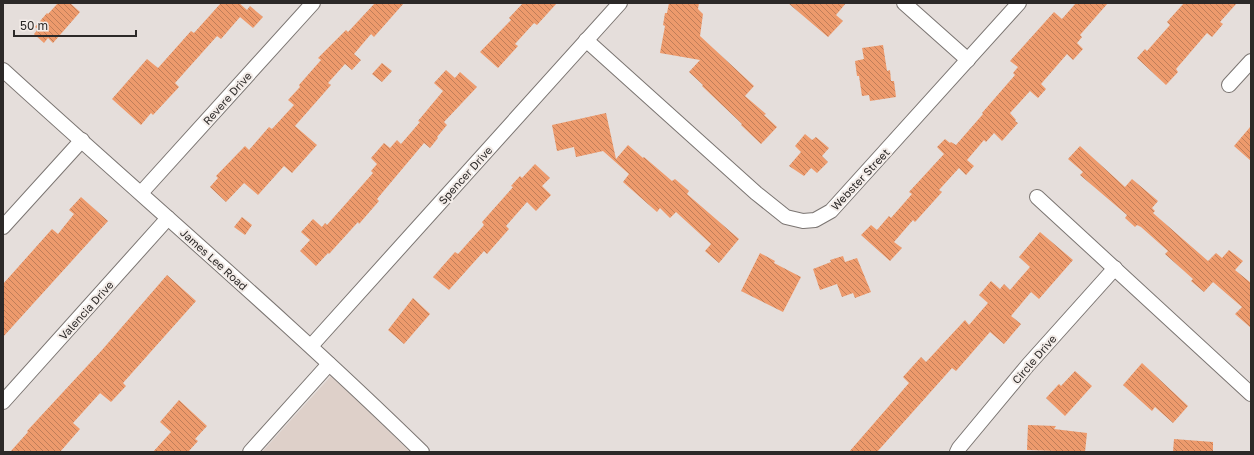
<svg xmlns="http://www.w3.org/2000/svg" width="1254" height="455" font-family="'Golos Text',sans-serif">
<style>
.built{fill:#ded0c9}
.building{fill:url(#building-back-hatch)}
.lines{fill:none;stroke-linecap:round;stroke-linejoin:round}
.minor-casing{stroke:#7b7572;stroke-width:16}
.minor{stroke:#fff;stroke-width:14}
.labels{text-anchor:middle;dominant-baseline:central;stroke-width:4;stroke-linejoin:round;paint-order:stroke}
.street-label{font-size:11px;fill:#2c2928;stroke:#f3ece8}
</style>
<defs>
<pattern id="building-back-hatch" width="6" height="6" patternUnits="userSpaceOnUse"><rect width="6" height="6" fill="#ed9a6c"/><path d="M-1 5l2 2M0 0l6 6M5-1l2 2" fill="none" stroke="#c07e59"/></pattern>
</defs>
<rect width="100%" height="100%" fill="#e5dedb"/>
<polygon class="built" points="331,376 359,402 410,452 262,452"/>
<g class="building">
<polygon points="58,3 70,3 80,12 53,43 48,38 44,43 34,34 38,29 35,27 47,13 48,14"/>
<polygon points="221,3 239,3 247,10 250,6 263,17 253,28 240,17 221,39 217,36 175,83 179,87 153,115 151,113 141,125 112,99 147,59 158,68 191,31 194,33"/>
<polygon points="375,3 404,3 374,37 371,34 354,54 361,60 352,70 345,64 328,83 331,85 295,126 317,145 292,173 284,166 258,195 244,183 226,202 210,187 218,178 216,176 245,146 249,150 269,127 272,129 294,105 288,100 300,87 299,85 321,60 318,58 346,30 348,32"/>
<polygon points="523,3 557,3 537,25 534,23 515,44 518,46 498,68 480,52 511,20 509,18"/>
<polygon points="669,3 699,3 698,9 703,14 700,36 754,86 745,96 766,114 764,115 777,127 761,144 741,125 742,124 702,86 703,85 689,72 700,60 660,53 665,26 663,25 665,13 667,13"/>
<polygon points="788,3 846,3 836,15 843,21 828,37"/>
<polygon points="1076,3 1108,3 1080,35 1082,37 1077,43 1083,49 1073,60 1067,54 1041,84 1046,89 1038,98 1030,91 1010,113 1016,120 1015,121 1018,123 1002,141 994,133 986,142 984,140 967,160 974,166 966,175 959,168 939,190 942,192 915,222 913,220 894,242 902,248 890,261 861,235 871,225 877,230 889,216 891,218 912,194 909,192 944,154 937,147 945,139 950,143 951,142 956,145 983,114 982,113 1015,75 1013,73 1018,67 1010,61 1054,12 1062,19"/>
<polygon points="1184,3 1237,3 1220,22 1223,24 1212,37 1207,33 1176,69 1178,72 1166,85 1137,58 1145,49 1147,51 1170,25 1167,22"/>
<polygon points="883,45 887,71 890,70 891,81 894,81 896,97 870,101 869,95 862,96 859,76 857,76 855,61 864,59 862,48"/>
<polygon points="382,63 392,71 382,82 372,74"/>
<polygon points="446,70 455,78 460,72 477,87 444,122 447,125 437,137 438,138 430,148 424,143 377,199 379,201 359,224 358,222 329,254 328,253 316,266 300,251 310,240 301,232 313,219 322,227 325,223 327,225 373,173 371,171 377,164 371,158 384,143 390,148 397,140 401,144 420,122 418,121 443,91 434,83"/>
<polygon points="606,113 616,159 628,145 643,158 644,157 672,181 675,179 689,191 687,194 739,239 719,263 705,251 711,244 676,212 670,218 660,208 657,212 623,182 629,174 603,151 576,157 574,147 557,151 552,125"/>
<polygon points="1251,126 1251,161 1234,146"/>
<polygon points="805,134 812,140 816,137 829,148 822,156 828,162 817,173 811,168 804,176 789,166 801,152 795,146"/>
<polygon points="1080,146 1125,187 1132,179 1158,201 1152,208 1155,211 1153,213 1208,261 1216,253 1222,258 1229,250 1243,261 1235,270 1251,283 1251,328 1235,314 1242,307 1213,282 1204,292 1191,281 1193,279 1165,254 1168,251 1141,227 1137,225 1135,227 1125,218 1127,215 1080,175 1083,172 1068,159"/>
<polygon points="535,164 550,178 542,186 551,195 536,211 527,202 506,226 509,229 487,254 484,251 449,290 433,277 455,252 458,254 484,225 482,222 513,187 511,186 520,176 522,178"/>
<polygon points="81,197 108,221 3,337 3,284 52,229 58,234 74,214 69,210"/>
<polygon points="242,217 252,225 245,235 234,227"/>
<polygon points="1040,232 1073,260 1039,299 1031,292 1011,316 1021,324 1004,344 990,332 956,371 952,368 877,452 849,452 909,383 903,377 921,357 926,362 965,320 969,325 988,303 979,295 991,281 1000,289 1004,284 1010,290 1030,267 1019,257"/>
<polygon points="760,253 775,261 774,263 801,277 783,312 741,291"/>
<polygon points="843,256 845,262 857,258 871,292 855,298 853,293 842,297 837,284 820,290 813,269 831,262 830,260"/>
<polygon points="167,275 196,301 123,383 126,386 111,402 100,393 73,423 80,429 60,452 10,452 28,432 27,431 102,350"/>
<polygon points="413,298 430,314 404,344 388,330"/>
<polygon points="1142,363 1188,406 1173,423 1155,407 1152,411 1123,385"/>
<polygon points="1075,371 1092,386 1065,416 1046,398 1059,384 1061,386"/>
<polygon points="179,400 207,426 195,439 198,441 188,452 153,452 171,432 160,422"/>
<polygon points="1028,425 1056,426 1054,429 1087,433 1085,452 1027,450"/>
<polygon points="1174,439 1213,442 1213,452 1173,452"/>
</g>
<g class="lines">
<g class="minor-casing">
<g id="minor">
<polyline points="904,3 968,60"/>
<polyline points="586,40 756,193 786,217 803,221 815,220 831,211 1019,3"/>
<path d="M3,70C142,197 287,320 422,452"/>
<polyline points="1229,85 1251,61"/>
<polyline points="141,193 313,3"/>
<polyline points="1037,197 1251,394"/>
<polyline points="3,227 82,140"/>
<polyline points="311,346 620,3"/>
<polyline points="3,402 168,218"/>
<polyline points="250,452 329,364"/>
<polyline points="957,452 959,448 1028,365 1115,268"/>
</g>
</g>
<use href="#minor" class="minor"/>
</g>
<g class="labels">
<g class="street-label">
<text transform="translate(227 98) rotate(-48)">Revere Drive</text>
<text transform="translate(465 175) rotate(-48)">Spencer Drive</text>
<text transform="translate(860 179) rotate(-47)">Webster Street</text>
<text transform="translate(214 259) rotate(42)">James Lee Road</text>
<text transform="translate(86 310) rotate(-48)">Valencia Drive</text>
<text transform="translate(1034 359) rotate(-49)">Circle Drive</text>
</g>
</g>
<rect width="1254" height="455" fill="none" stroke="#2c2928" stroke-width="8"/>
<path d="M14 30v6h122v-6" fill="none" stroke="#2c2928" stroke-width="2"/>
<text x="20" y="30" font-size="12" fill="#2c2928" stroke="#f3ece8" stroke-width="3" paint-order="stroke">50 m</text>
</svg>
